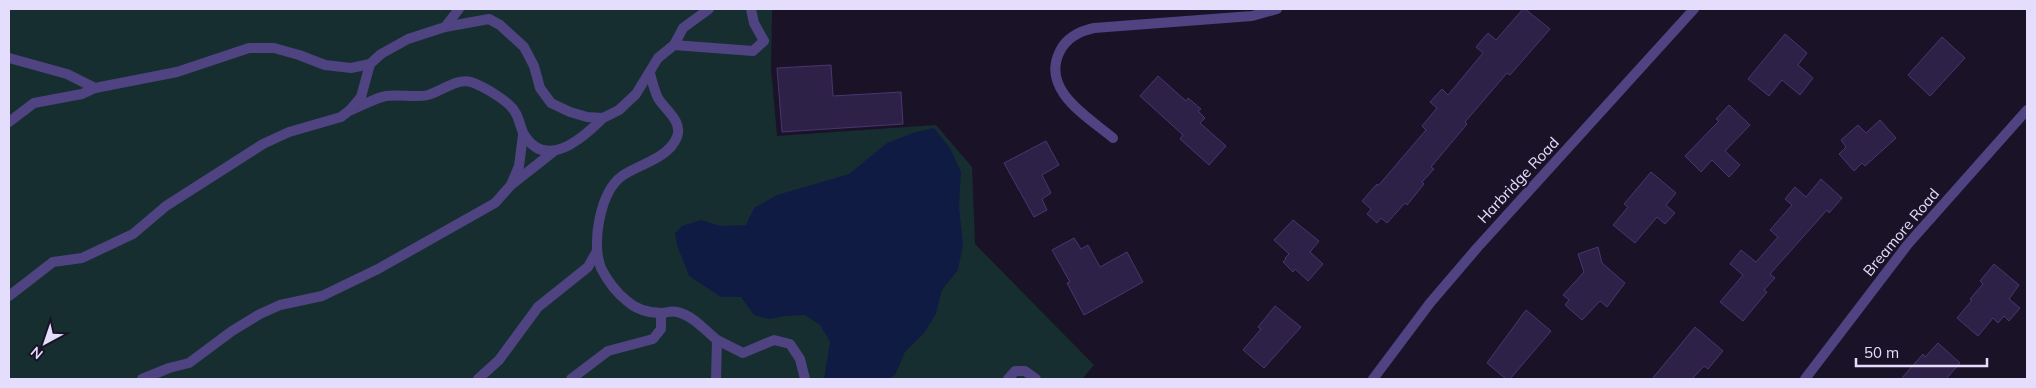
<svg xmlns="http://www.w3.org/2000/svg" width="2036" height="388" font-family="Mulish,sans-serif">
<style>
.green{fill:#172e31}
.water{fill:#101b43}
.building{fill:#2e2147;stroke:#4a3570}
.lines{fill:none;stroke-linecap:round;stroke-linejoin:round}
.lane{stroke:#4f4382;stroke-width:10}
.street{stroke:#4f4382;stroke-width:10}
.labels{text-anchor:middle;dominant-baseline:central;stroke-width:5;stroke-linejoin:round;paint-order:stroke}
.street-label{font-size:15px;fill:#e5ddfc;stroke:#1a1328}
</style>
<rect width="100%" height="100%" fill="#1a1328"/>
<polygon class="green" points="9,9 772,9 771,68 777,136 936,125 972,167 975,244 1094,365 1082,379 9,379"/>
<polygon class="water" points="934,128 950,148 961,172 959,207 963,245 958,270 942,290 936,314 924,333 905,352 895,375 889,379 824,379 830,342 820,325 805,315 785,316 769,319 754,315 741,297 721,297 689,276 677,245 675,233 682,226 701,220 721,226 746,225 754,208 777,195 849,174 887,143 913,133"/>
<g class="building">
<polygon points="1523,9 1525,9 1550,29 1510,75 1507,73 1465,122 1467,124 1431,167 1434,169 1422,182 1424,184 1407,205 1405,203 1387,223 1381,218 1377,223 1367,214 1371,209 1362,201 1377,184 1378,186 1426,130 1422,126 1437,108 1430,102 1442,89 1448,95 1483,53 1476,47 1488,33 1496,40"/>
<polygon points="1785,34 1807,53 1798,65 1813,78 1800,95 1782,80 1769,96 1748,79"/>
<polygon points="1942,37 1965,58 1930,96 1908,75"/>
<polygon points="831,65 833,96 901,92 903,124 782,132 777,68"/>
<polygon points="1158,76 1186,101 1188,98 1201,109 1198,111 1205,118 1200,123 1226,146 1209,165 1180,139 1183,135 1140,96"/>
<polygon points="1729,105 1750,125 1725,151 1740,165 1729,177 1712,160 1701,172 1685,156 1719,121 1716,119"/>
<polygon points="1880,120 1896,138 1865,166 1862,163 1854,171 1839,154 1846,147 1841,140 1858,125 1866,133"/>
<polygon points="1046,141 1059,165 1042,175 1051,193 1042,199 1047,210 1034,217 1004,163"/>
<polygon points="1651,172 1676,193 1666,205 1675,213 1665,224 1657,217 1635,243 1613,225 1628,207 1624,204"/>
<polygon points="1821,179 1842,198 1829,213 1827,210 1770,274 1775,278 1764,290 1767,292 1743,321 1720,302 1743,275 1730,264 1741,250 1756,262 1778,237 1770,230 1792,205 1785,199 1795,187 1806,197"/>
<polygon points="1293,220 1319,241 1310,252 1323,264 1308,281 1295,269 1293,272 1283,262 1286,259 1285,258 1289,254 1274,240"/>
<polygon points="1074,238 1081,249 1088,245 1100,267 1127,252 1143,282 1084,315 1067,283 1070,282 1052,250"/>
<polygon points="1598,247 1602,263 1625,283 1607,307 1600,301 1582,320 1565,305 1569,300 1563,295 1584,272 1578,254"/>
<polygon points="1994,264 2019,285 2009,299 2020,308 2009,321 2004,316 1998,323 1993,318 1978,336 1957,318 1972,300 1970,299 1983,284 1980,281"/>
<polygon points="1275,306 1301,327 1264,368 1243,350 1261,329 1258,327"/>
<polygon points="1526,310 1551,331 1510,379 1506,379 1487,363"/>
<polygon points="1695,327 1723,351 1708,369 1704,366 1692,379 1652,379"/>
<polygon points="1938,343 1960,363 1946,379 1901,379 1923,354 1925,357"/>
</g>
<g class="lines">
<g class="lane">
<polyline points="445,27 489,19 500,25 524,47 534,66 540,88 551,103 570,112 587,117 603,118 619,110 636,94 658,58 674,45 753,51 764,41 754,23 751,9"/>
<polyline points="674,45 683,28 709,9"/>
<polyline points="9,58 67,74 95,88 177,72 249,48 274,48 299,55 325,65 351,68 370,64 381,54 408,39 445,27 459,9"/>
<path d="M650,73C652,81 654,90 658,98C665,110 683,121 677,137C668,159 639,164 622,176C600,192 591,244 601,268C607,280 617,293 627,301C637,310 648,313 662,313C667,313 672,310 677,312C692,315 705,330 717,340L716,379"/>
<path d="M351,110C362,106 375,98 386,96C400,94 415,98 428,95C442,91 457,78 471,82C483,86 509,101 515,112C520,119 520,129 525,136C547,170 583,138 603,118"/>
<polyline points="9,122 34,103 82,94 95,88"/>
<polyline points="523,135 519,166 511,185 553,152"/>
<polyline points="9,296 53,262 82,258 133,234 166,206 263,144 289,132 341,117 350,110 361,97 370,64"/>
<polyline points="717,340 743,353 774,340 790,344 800,359 805,379"/>
<polyline points="142,379 169,368 189,363 232,331 260,314 280,305 322,296 378,269 495,203 511,185"/>
<polyline points="478,379 499,360 538,307 588,267 597,251"/>
<polyline points="571,379 608,351 653,339 661,329 661,313"/>
<polyline points="1008,379 1015,371 1025,371 1036,379"/>
</g>
<g class="street">
<path d="M1113,138C1088,117 1040,90 1060,51C1067,37 1080,31 1094,28L1252,16L1277,9"/>
<polyline points="1373,379 1430,303 1477,248 1694,9"/>
<polyline points="1805,379 1908,244 2027,110"/>
</g>
</g>
<g class="labels">
<g class="street-label">
<text transform="translate(1518 180) rotate(-47)">Harbridge Road</text>
<text transform="translate(1901 232) rotate(-50)">Breamore Road</text>
</g>
</g>
<rect width="2036" height="388" fill="none" stroke="#e5ddfc" stroke-width="20"/>
<g transform="translate(45 343) rotate(220)" stroke="#1a1328" stroke-width="4" paint-order="stroke">
<path d="M0-4L9 19L0 12L-9 19Z" fill="#e5ddfc"/>
<text y="-8" font-size="14" font-weight="bold" text-anchor="middle" fill="#e5ddfc">N</text>
</g>
<path d="M1856 358v8h131v-8" fill="none" stroke="#e5ddfc" stroke-width="2.5"/>
<text x="1864" y="358" font-size="15" fill="#e5ddfc" stroke="#1a1328" stroke-width="4" paint-order="stroke">50 m</text>
</svg>
